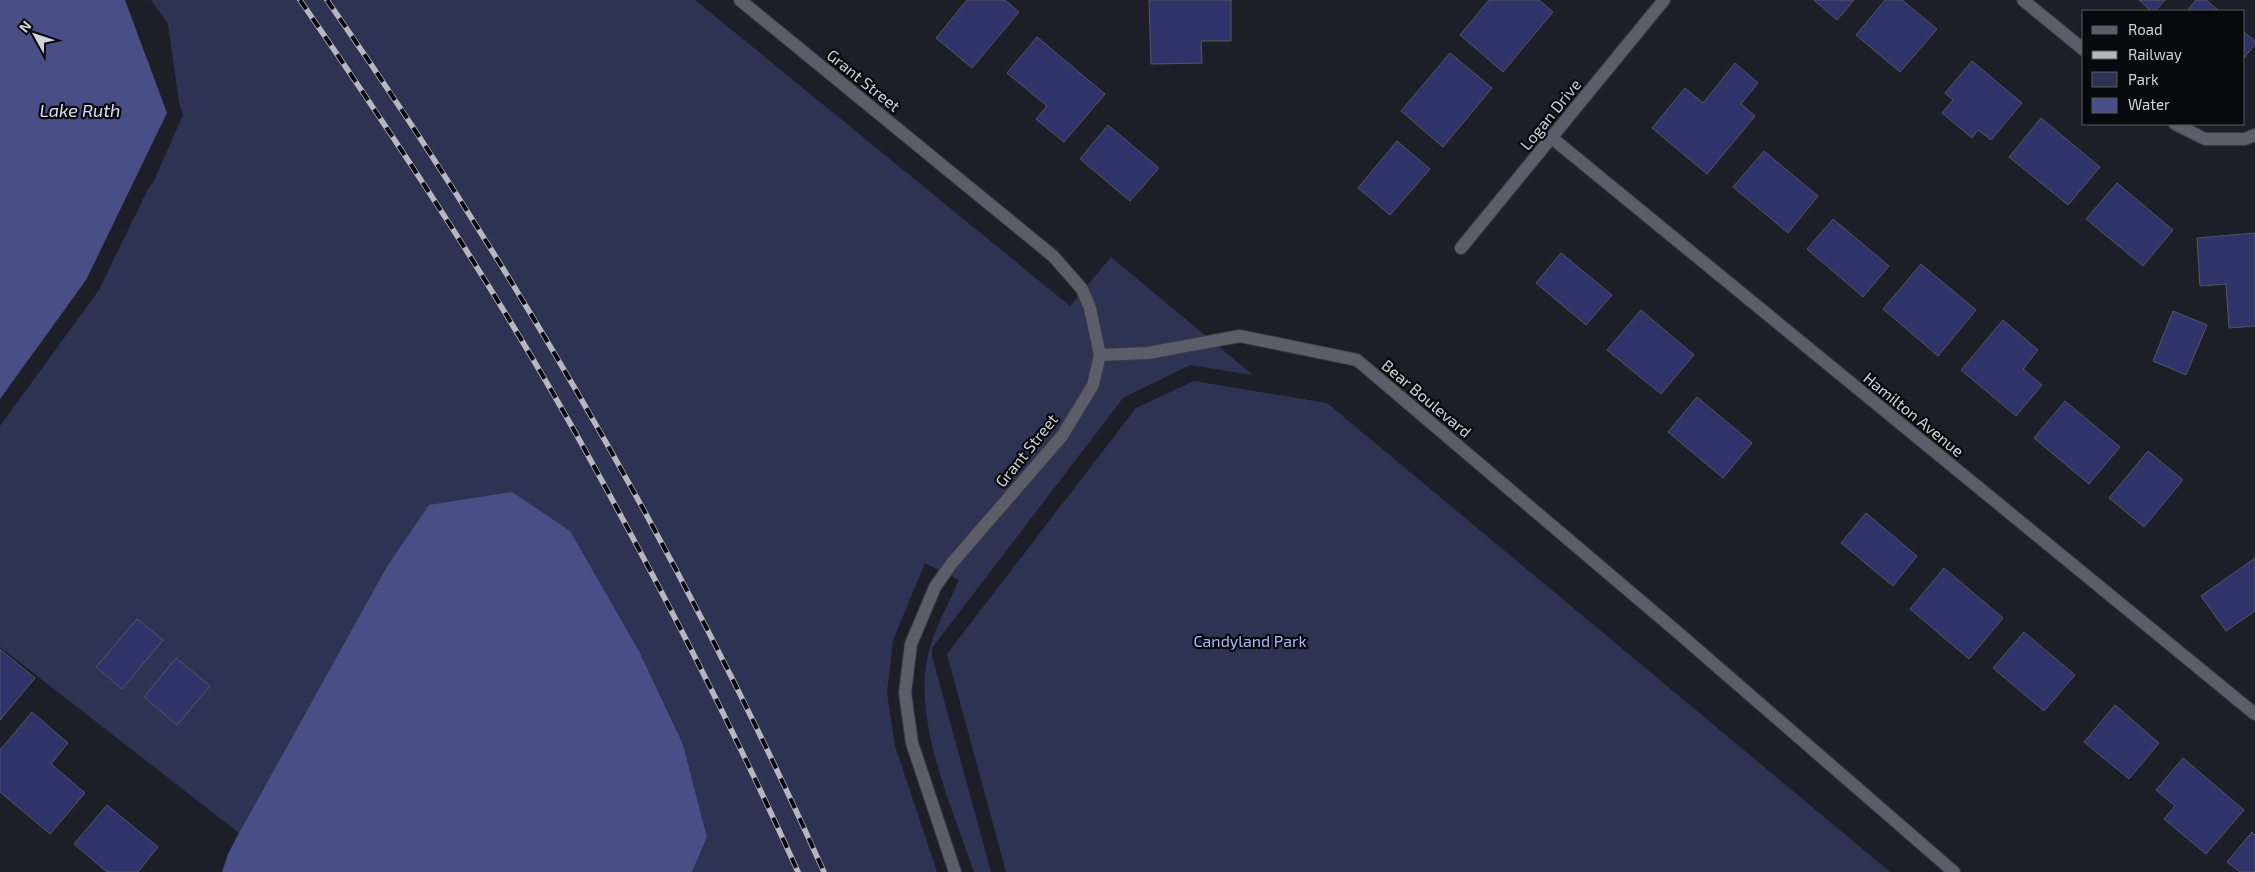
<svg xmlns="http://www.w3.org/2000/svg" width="2255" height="872" font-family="'Exo 2',sans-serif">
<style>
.green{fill:#2f3353}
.water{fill:#494e87}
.building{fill:#303369;stroke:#545661}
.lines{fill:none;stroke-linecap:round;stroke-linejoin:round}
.service-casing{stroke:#383941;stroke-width:14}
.minor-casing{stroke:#383941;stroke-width:14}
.service{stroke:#5b5d68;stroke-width:12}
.minor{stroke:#5b5d68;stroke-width:12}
.rail-casing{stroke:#b7b8bf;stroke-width:5.5}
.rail{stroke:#08090d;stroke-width:4;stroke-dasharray:11;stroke-linecap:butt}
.labels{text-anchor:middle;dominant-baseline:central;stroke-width:4.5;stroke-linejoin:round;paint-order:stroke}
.street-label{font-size:16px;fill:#d2d3da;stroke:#08090d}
.park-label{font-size:16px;fill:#afb9fe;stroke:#08090d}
.water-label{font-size:18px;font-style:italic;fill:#dcdff1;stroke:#08090d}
</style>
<rect width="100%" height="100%" fill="#1d1f28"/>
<g class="green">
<path d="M151,0H695L1070,306L1111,257L1253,375L1190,365L1123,398L932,648V656L991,872H974C952,807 911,718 929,651C935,627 949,603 959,580L925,563L893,640L887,693L895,746L937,872H692L707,837L683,743L640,653L386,568L239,833L0,647V426L99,290L148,189L153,183L183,115L179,102L168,24Z"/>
<polygon points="1194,381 1327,403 1890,872 1006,872 947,654 1136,408"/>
</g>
<g class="water">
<polygon points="0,0 125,0 167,113 86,280 0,399"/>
<polygon points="512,492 570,531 640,653 683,744 707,837 692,872 222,872 228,854 239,833 386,568 429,505"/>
</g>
<g class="building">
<polygon points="967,0 1005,0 1019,12 972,68 936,38"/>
<polygon points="1149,0 1231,0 1231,41 1201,41 1202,63 1151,64"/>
<polygon points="1489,0 1539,0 1553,12 1503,72 1460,35"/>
<polygon points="1814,0 1854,0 1837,20"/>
<polygon points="1885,0 1902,0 1937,29 1900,72 1856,35"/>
<polygon points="2139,0 2165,0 2155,11 2151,11"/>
<polygon points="2196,0 2206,0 2219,11 2187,11"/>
<polygon points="2244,32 2255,41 2255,44 2244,58"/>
<polygon points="1037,37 1105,94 1064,142 1036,119 1047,106 1007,73"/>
<polygon points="1450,53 1492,88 1443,147 1401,111"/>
<polygon points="1972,61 2022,103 1991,140 1978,130 1972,138 1942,113 1953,100 1945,93"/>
<polygon points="1735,63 1758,83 1741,104 1755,116 1707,174 1652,128 1685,88 1703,103"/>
<polygon points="2041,118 2100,167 2068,205 2009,157"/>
<polygon points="1108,125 1159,168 1130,201 1080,159"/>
<polygon points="1397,141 1430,169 1390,215 1358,188"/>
<polygon points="1764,151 1818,196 1788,233 1733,187"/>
<polygon points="2117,183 2173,230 2143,266 2086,219"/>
<polygon points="1833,219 1889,266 1863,297 1807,249"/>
<polygon points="2255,233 2255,326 2229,328 2226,284 2200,286 2197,238"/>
<polygon points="1561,253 1612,295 1586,325 1536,283"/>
<polygon points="1921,264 1976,310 1938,356 1883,309"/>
<polygon points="1641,310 1694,355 1661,394 1607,350"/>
<polygon points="2173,311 2207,325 2186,375 2153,361"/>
<polygon points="2003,320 2038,350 2023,369 2042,385 2016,416 1961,370"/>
<polygon points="1697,397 1752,443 1723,478 1668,432"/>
<polygon points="2065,401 2120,447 2089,484 2034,438"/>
<polygon points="2148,451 2183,480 2144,527 2109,498"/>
<polygon points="1866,513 1917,556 1893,586 1841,543"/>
<polygon points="2255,558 2255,611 2226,631 2201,596"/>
<polygon points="1944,568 2003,618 1969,659 1910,609"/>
<polygon points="137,619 163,640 122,689 96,667"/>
<polygon points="2024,632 2075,675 2044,711 1993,668"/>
<polygon points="0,649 35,678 0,720"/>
<polygon points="176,658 210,686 177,725 144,697"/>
<polygon points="2115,705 2159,743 2129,779 2084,742"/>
<polygon points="32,712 68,743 51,764 85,793 50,834 0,792 0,750"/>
<polygon points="2183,758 2244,810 2206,854 2164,819 2175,806 2156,790"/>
<polygon points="107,805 158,847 138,872 107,872 74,844"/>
<polygon points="2252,832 2255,835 2255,872 2240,872 2227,862"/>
</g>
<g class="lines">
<g class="service-casing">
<polyline id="service" points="1675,630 1954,872"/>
</g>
<g class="minor-casing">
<g id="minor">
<polyline points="740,0 1053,256 1082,289 1090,308 1100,355 1093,385 1062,436 952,563 935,587 911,644 905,693 912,743 955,872"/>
<polyline points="2023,0 2084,50"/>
<polyline points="2175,124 2205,139 2245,139 2255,135"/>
<polyline points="1552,138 2255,714"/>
<polyline points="1461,248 1664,0"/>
<polyline points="1100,355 1148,353 1240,336 1357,360 1675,630"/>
</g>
</g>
<use href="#service" class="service"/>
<use href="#minor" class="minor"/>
<g class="rail-casing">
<g id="rail">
<path d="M300,0C405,153 508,308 596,470C668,601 737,736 798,872"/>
<path d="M327,0C518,275 687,566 824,872"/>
</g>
</g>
<use href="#rail" class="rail"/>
</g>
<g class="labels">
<g class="street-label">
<text transform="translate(864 80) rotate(39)">Grant Street</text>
<text transform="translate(1550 114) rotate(-51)">Logan Drive</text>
<text transform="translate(1427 398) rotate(40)">Bear Boulevard</text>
<text transform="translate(1914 414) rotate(39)">Hamilton Avenue</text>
<text transform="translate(1026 450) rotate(-51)">Grant Street</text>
</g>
<g class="park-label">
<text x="1250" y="640">Candyland Park</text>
</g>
<g class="water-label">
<text x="80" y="110">Lake Ruth</text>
</g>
</g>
<rect x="2082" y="10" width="162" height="115" fill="#08090d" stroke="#595a5f"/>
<rect x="2092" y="26" width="25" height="8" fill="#5b5d68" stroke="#595a5f"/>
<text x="2128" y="35" font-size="15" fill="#d2d3da">Road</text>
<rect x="2092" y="51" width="25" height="8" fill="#b7b8bf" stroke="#595a5f"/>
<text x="2128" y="60" font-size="15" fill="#d2d3da">Railway</text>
<rect x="2092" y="72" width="25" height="15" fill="#2f3353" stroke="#595a5f"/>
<text x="2128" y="85" font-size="15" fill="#d2d3da">Park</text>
<rect x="2092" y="98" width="25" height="15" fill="#494e87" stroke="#595a5f"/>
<text x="2128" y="110" font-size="15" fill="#d2d3da">Water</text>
<g transform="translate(35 35) rotate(310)" stroke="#08090d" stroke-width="4" paint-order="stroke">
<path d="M0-4L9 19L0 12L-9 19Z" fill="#d2d3da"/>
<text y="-8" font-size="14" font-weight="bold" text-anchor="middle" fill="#d2d3da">N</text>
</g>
</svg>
